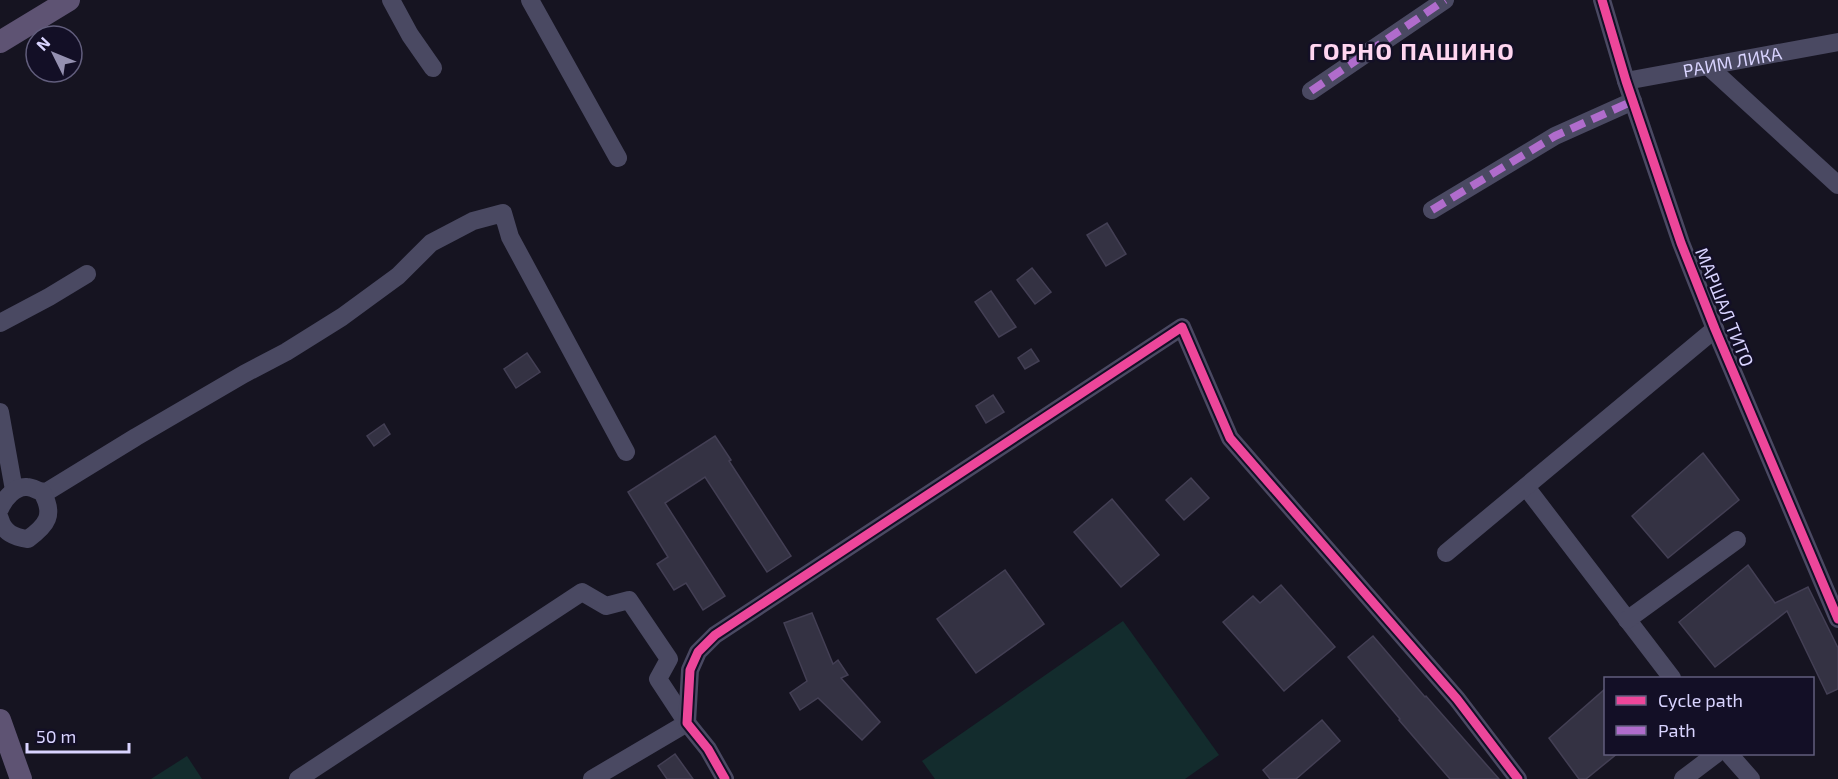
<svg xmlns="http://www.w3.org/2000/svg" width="1838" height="779" font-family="'Exo 2',sans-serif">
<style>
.green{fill:#132c2d}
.building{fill:#343243;stroke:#433f54;stroke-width:1.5}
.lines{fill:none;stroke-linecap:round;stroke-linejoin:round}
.minor{stroke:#4a4962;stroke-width:18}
.major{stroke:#5e5373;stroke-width:22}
.quiet{stroke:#b06ccc;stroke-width:8;stroke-dasharray:15 8;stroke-linecap:butt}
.cycleway-casing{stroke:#130f26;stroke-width:13}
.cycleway{stroke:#ed469a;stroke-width:9}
.labels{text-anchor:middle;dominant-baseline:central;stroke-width:5;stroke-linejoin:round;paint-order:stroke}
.street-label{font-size:18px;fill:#d9d4ff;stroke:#130f26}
.district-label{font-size:24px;font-weight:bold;letter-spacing:1.5px;fill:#ffd6f0;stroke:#130f26}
</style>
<rect width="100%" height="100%" fill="#161421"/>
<g class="green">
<polygon points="1123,621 1219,755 1185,779 935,779 922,761"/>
<polygon points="187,756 202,779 151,779"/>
</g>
<g class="building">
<polygon points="1107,223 1126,254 1106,266 1087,235"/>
<polygon points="1032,268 1051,292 1035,304 1017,280"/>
<polygon points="991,291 1016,327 999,337 975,302"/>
<polygon points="1031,349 1039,361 1025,369 1018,358"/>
<polygon points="527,353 540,372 516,388 504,369"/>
<polygon points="993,395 1004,412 986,423 976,406"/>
<polygon points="384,424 390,434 374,446 367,436"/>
<polygon points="715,436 731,460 729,461 791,556 767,572 705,477 665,503 725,596 703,610 686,583 674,590 657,564 668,557 628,492"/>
<polygon points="1703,453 1739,500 1668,558 1632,516"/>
<polygon points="1191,478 1209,498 1184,520 1166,500"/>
<polygon points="1112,499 1159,555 1121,587 1074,532"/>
<polygon points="1748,565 1775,603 1808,587 1838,648 1838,689 1827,694 1787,611 1715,667 1679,622"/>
<polygon points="1005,570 1044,624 976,673 937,619"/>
<polygon points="1281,585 1335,647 1284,691 1223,622 1253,596 1260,603"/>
<polygon points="812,613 833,664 838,660 848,675 841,678 880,722 862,740 818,698 800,710 790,693 807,681 784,623"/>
<polygon points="1373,636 1425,697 1426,696 1499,779 1450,779 1399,720 1400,719 1348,657"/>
<polygon points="1605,689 1605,753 1618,753 1586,779 1579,779 1549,738"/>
<polygon points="1322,720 1340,741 1296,779 1270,779 1263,770"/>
<polygon points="675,754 693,779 667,779 658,766"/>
</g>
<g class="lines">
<g class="minor">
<polyline points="391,0 410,35 433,68"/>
<polyline points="530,0 618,158"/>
<polyline points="1602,0 1626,81 1681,243 1715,329 1838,619"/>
<polyline points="1708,66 1838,185"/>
<path id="s1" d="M1626,81L1838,42"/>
<polyline points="1311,91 1445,0"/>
<polyline points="1432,210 1555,136 1633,101"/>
<polyline points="0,323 49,297 87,274"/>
<polyline points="0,412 14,490"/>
<polyline points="1526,487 1672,678"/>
<polyline points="42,492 48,491 136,437 244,374 286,352 342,317 398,276 431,243 473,221 503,213 510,237 626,452"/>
<path d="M0,509C4,499 15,486 27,487C32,487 38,491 42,492C55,515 47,525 28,539C14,537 4,533 0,519"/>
<polyline points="1446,553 1715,329"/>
<polyline points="1627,620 1737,540"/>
<polyline points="1729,754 1751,779"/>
<polyline points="298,779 582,592 606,606 629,600 669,659 658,679 687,723 592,779"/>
<polyline points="725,779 708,749 687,723 690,670 698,652 715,635 1182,327 1230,438 1457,699 1518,779"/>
<polyline points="1683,779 1716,754"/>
</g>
<g class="major">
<polyline points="0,42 69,0"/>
<polyline points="0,720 21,779"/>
</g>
<g class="quiet">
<polyline points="1311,91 1445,0"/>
<polyline points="1432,210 1555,136 1633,101"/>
</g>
<g class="cycleway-casing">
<g id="cycleway">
<polyline points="1602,0 1626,81 1681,243 1715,329 1838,619"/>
<polyline points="725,779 708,749 687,723 690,670 698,652 715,635 1182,327 1230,438 1457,699 1518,779"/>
</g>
</g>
<use href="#cycleway" class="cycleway"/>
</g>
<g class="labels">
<g class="street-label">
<text stroke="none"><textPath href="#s1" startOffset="108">РАИМ ЛИКА</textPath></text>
<text transform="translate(1725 307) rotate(68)">МАРШАЛ ТИТО</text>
</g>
<g class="district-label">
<text x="1412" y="50">ГОРНО ПАШИНО</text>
</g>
</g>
<rect x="1604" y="677" width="210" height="78" fill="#130f26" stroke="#625e7d" stroke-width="1.5"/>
<rect x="1616" y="696" width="30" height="9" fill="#ed469a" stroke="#625e7d" stroke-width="1.5"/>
<text x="1658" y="707" font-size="18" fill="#d9d4ff">Cycle path</text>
<rect x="1616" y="726" width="30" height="9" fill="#b06ccc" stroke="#625e7d" stroke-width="1.5"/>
<text x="1658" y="737" font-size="18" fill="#d9d4ff">Path</text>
<g transform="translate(54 54) rotate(313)"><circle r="28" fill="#130f26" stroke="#625e7d" stroke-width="1.5"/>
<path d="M0-4.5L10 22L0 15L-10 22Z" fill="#9591b1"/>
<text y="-9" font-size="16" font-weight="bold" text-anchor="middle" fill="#d9d4ff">N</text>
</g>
<path d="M27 743v9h102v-9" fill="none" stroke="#d9d4ff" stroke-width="3"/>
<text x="36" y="743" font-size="18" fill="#d9d4ff" stroke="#130f26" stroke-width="4.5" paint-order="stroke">50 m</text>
</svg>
